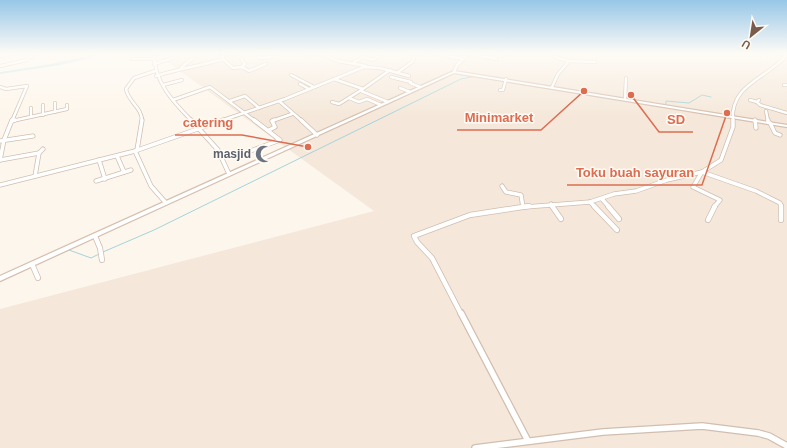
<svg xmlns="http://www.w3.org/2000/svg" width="787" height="448" font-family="Helvetica,sans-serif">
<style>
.residential{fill:#f5e8da}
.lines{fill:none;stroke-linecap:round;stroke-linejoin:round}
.stream{stroke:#a5d3da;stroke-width:1}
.river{fill:#bfe3e8;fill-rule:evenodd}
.street-far3-casing{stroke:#d1beb0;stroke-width:4}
.street-far2-casing{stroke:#d1beb0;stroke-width:5}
.street-far1-casing{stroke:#d1beb0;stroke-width:6}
.street-casing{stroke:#d1beb0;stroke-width:8}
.secondary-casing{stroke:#d6c0b0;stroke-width:2.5}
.street-far3{stroke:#fff;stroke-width:2.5}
.street-far2{stroke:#fff;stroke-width:3.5}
.street-far1{stroke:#fff;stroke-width:4.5}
.street{stroke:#fff;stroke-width:5.5}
.secondary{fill:#fff;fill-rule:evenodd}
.labels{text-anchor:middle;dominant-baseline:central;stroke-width:3;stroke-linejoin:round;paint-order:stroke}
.worship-label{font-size:12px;font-weight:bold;fill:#5b616d;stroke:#fffaf3;text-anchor:end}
.leader{fill:none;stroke:#dc6d51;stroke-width:1.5}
.callout-dot{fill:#dc6d51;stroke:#fffaf3;stroke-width:1.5}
.callout-label{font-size:13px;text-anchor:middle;font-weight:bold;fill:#dc6d51;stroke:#fffaf3;stroke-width:3;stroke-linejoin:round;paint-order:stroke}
</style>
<rect width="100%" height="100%" fill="#fdf6ec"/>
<polygon class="residential" points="155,53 787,53 787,448 0,448 0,309 374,211"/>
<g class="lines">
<g class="stream">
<polyline points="666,106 666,101 689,103 702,95 711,97"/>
<polyline points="103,252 154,230 461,79 476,76"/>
<polyline points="35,265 69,250 91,258 99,254"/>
<polyline points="0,281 30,267"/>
</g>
<path class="river" d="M97,53H102L86,59L60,65L0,74V72C33,67 65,63 97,53Z"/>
<g class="street-far3-casing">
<g id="street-far3">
<path d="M154,53C154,82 173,102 192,121"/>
<polyline points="257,53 259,58 273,57"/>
<polyline points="304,53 309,55 316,53"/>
<polyline points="319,53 338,61 366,66"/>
<polyline points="432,53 463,59"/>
<polyline points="556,53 555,57 569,61"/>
<polyline points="469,54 497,59"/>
<polyline points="0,56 17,53"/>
<polyline points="132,59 153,59"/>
<polyline points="223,59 222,56 234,53"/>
<polyline points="241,59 245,64 242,67"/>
<polyline points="353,63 363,57 373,60 378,57"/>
<polyline points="154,64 173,58"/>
<polyline points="0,66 27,60 35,53"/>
<polyline points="181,68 193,58"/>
<polyline points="398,72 412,62 416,53"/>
<polyline points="454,72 457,65 470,53"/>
<polyline points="291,75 314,87"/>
<path d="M156,76C178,69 200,66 223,59L233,68L242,67L249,71L266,64"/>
<polyline points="391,77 411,82 410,83 420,87"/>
<polyline points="300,84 309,89"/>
<polyline points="163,85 182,80"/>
<polyline points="784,85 787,85"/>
<polyline points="0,87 6,89 27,86 12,121"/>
<polyline points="552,87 558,74 569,61 595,62"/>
<polyline points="400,88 410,92"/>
<polyline points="363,89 390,70"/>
<polyline points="500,90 503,90 506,79"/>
<polyline points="361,91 388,102"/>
<polyline points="349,98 359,102 367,99 381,105"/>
<polyline points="625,99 626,78"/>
<polyline points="173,100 210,87 255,121"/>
<polyline points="750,100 757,102"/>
<polyline points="759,100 757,102 760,105 787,113"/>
<polyline points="230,101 245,96 259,108"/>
<polyline points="279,101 302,121"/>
<polyline points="332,102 339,104 363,89 334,79"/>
<polyline points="55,103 55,112"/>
<polyline points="43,105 43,115"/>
<polyline points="31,108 31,117"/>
<polyline points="766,111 768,121"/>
<polyline points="12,121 67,109 67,105"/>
<path d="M142,121C142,107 128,102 126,89L134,78L155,71"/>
<polyline points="220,121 285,99 364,67 380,68 409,76"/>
<polyline points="272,121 292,114"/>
<path d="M733,121C730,85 765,79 785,57L783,53"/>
</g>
</g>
<g class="street-far2-casing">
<g id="street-far2">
<polyline points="191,120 218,150 229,174"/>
<polyline points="301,120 317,135"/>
<polyline points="755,120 756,128"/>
<polyline points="768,120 768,122"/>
<polyline points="12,121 15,120"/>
<polyline points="770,123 775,133 780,135"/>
<polyline points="269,130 275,127 272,121 274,120"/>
<polyline points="0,141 33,136"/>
<polyline points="137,150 142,120"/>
<polyline points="135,151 151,186 166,203"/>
<polyline points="245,153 280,140 254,120"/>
<polyline points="117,156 124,172"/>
<polyline points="0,160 4,140 12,120"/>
<polyline points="0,160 39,153 43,149"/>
<polyline points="99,160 105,179"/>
<polyline points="35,176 39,153"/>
<polyline points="96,181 131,170"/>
<polyline points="0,185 135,151 223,120"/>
<polyline points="502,186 506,192 521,195 523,207"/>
<polyline points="602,199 609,207"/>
<polyline points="590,202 595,207"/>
<polyline points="551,204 553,207"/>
<polyline points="525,207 590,202 614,194 636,191 667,180 702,172 721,160 733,127 733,120"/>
<polyline points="714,207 720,200 693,187 702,172 756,191 780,203 781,207"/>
</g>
</g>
<g class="street-far1-casing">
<g id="street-far1">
<polyline points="552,206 561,219"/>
<polyline points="594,206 617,230"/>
<polyline points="608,206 619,219"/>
<polyline points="781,206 781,220"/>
<polyline points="708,220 715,206"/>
<polyline points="95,236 100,248 102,260"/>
<polyline points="32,264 38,278"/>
<polyline points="461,314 432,258 417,242 414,236 470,215 529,206"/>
</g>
</g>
<g class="street-casing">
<g id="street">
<polyline points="461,313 528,441"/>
<polyline points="475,448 603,432 702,426 758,433 769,436 787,446"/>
</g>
</g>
<g class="secondary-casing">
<polygon id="secondary" points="454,71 787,125 787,127 454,73 0,281 0,276"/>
</g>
<use href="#street-far3" class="street-far3"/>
<use href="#street-far2" class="street-far2"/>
<use href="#street-far1" class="street-far1"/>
<use href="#street" class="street"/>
<use href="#secondary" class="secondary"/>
</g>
<linearGradient id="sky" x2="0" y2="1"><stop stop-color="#97c7e8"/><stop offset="0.46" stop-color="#fefbf6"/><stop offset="1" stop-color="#fefbf6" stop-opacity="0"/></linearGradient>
<rect width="787" height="116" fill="url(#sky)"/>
<defs>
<g id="mosque-bare" transform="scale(1.38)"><path d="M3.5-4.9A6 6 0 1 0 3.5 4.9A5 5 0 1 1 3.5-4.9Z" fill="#6b7280" stroke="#fffaf3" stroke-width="2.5" paint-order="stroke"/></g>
</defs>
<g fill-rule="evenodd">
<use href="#mosque-bare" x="264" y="154"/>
</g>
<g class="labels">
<g class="worship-label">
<text x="251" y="154">masjid</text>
</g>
</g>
<path class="leader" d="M584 91L541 130H457M631 95L659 132H693M308 147L242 135H175M727 113L702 185H567"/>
<g class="callout-dot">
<circle cx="584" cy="91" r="4"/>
<circle cx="631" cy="95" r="4"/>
<circle cx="308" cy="147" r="4"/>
<circle cx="727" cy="113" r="4"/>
</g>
<g class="callout-label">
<text x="499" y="122">Minimarket</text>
<text x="676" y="124">SD</text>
<text x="208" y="127">catering</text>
<text x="635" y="177">Toku buah sayuran</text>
</g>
<g transform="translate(751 36) rotate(210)" stroke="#fffaf3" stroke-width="3" paint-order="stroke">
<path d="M0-3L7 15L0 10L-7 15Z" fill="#7a5c4d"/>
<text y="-6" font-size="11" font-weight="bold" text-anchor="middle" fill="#7a5c4d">U</text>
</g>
</svg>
